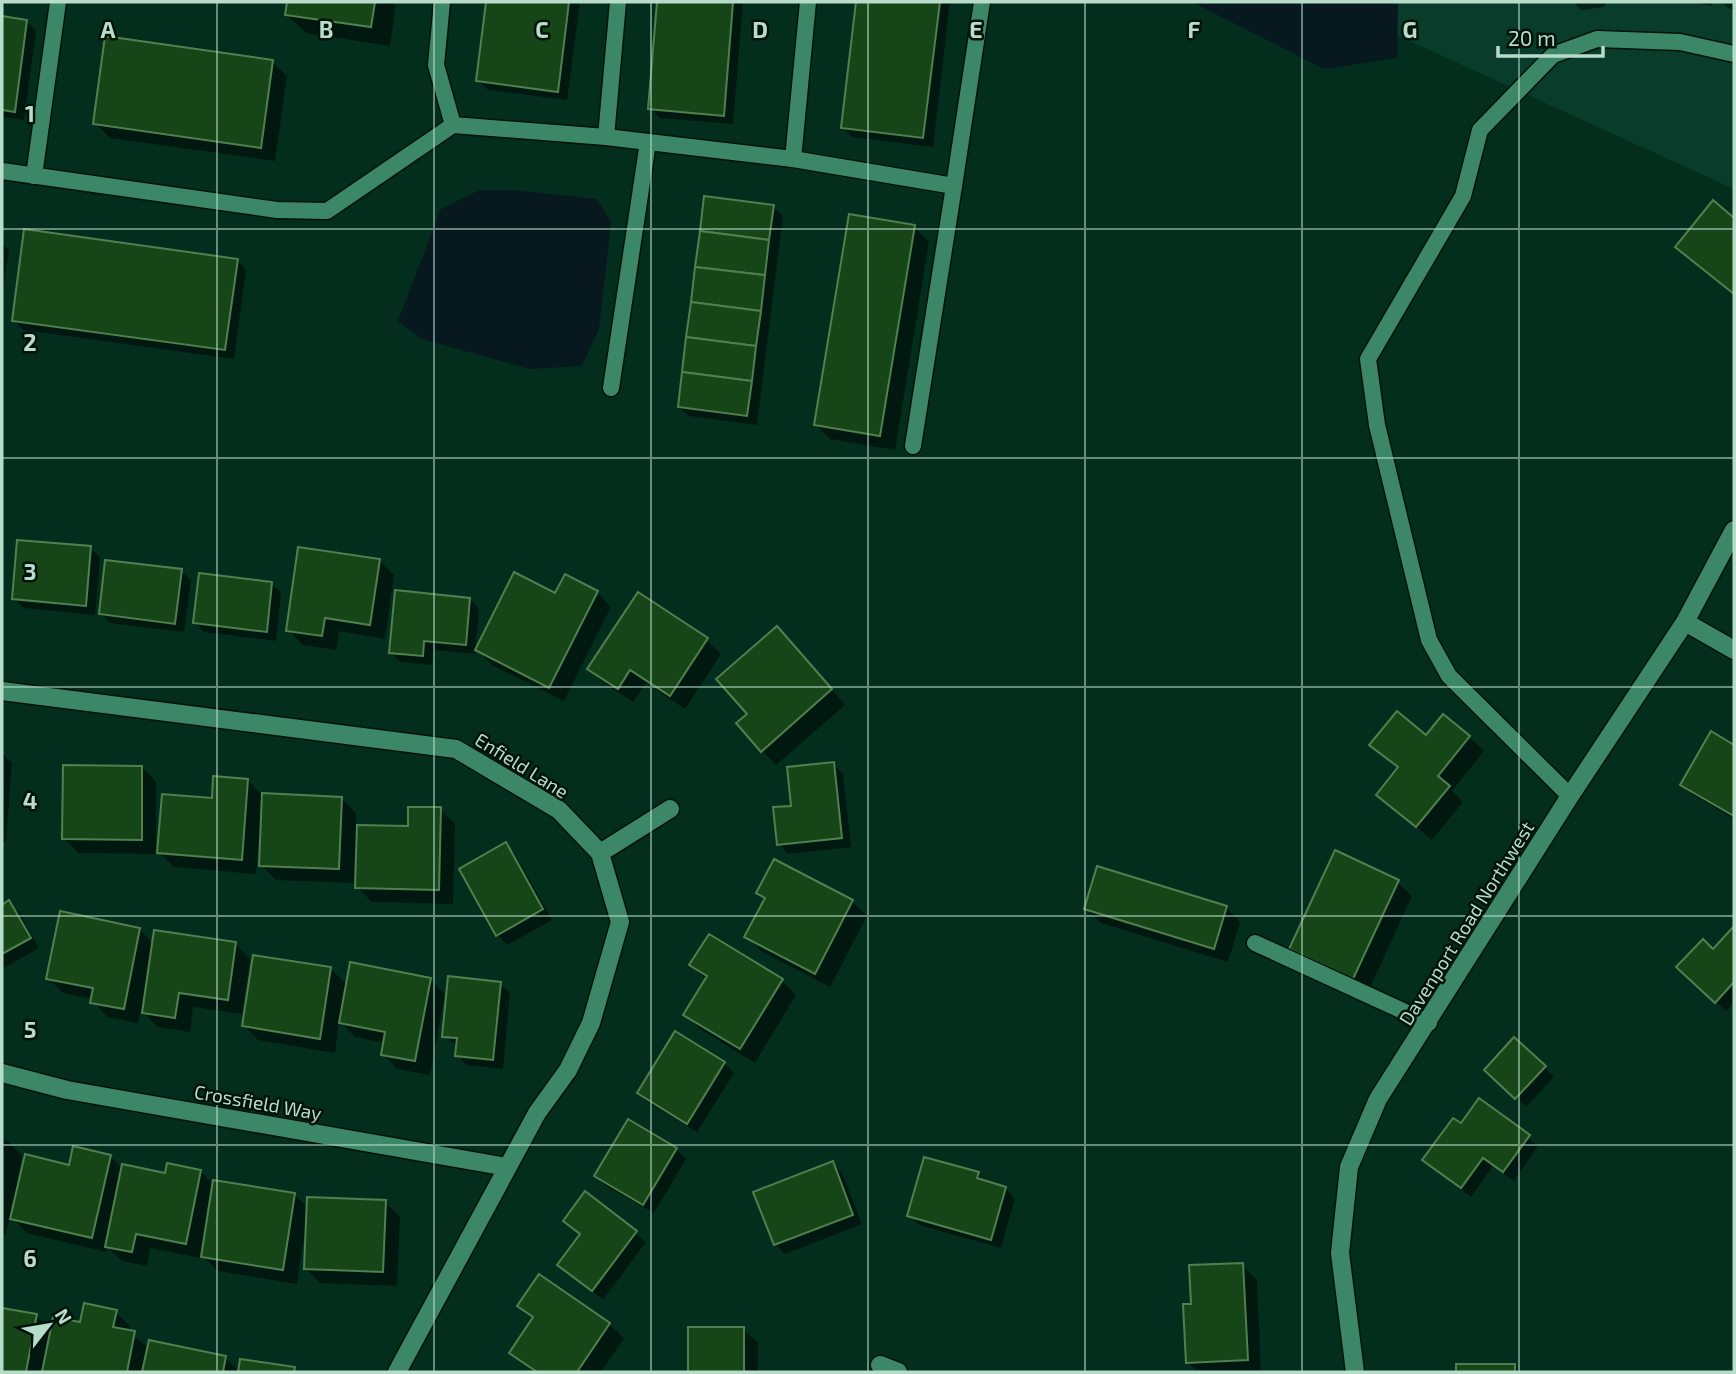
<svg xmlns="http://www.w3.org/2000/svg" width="1736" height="1374" font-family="'Exo 2',sans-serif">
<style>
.built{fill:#0a3c2b}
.water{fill:#07181e}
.shadow{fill:#0007}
.building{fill:#164617;stroke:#50804f;stroke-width:2}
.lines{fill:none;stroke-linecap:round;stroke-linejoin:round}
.service-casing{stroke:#00130a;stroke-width:19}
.minor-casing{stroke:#00130a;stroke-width:21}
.tertiary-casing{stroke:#00130a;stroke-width:21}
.service{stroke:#3b8767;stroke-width:16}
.minor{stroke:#3b8767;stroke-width:18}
.tertiary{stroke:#3b8767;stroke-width:18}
.grid{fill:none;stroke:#b8dcca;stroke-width:2;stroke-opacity:0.55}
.labels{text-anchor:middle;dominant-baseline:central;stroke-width:5;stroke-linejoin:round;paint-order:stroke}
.street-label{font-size:19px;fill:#b8dcca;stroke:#00130a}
.grid-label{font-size:23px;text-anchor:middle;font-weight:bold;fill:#b8dcca;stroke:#00130a;stroke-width:5;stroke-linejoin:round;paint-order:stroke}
</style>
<rect width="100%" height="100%" fill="#032e1e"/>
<polygon class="built" points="1325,2 1734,2 1734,189 1567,113"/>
<g class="water">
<polygon points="1192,2 1398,2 1397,58 1324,69"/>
<polygon points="480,190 514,190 597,199 611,222 599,329 582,366 530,369 422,339 398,321 441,209"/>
</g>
<g class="shadow">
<polygon points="288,2 396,2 390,46 306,33 286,14"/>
<polygon points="487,2 580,2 567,100 488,90 478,80"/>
<polygon points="658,2 743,2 733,124 660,118 650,108"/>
<polygon points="858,2 950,2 933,147 852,137 843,127"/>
<polygon points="1573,2 1605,2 1605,7 1581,10"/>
<polygon points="1690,2 1712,2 1712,6"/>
<polygon points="1723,2 1734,2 1734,10 1728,8"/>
<polygon points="2,18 26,21 36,31 24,120 2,117"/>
<polygon points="272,62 287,76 275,161 110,138 95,123"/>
<polygon points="773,207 783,216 757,425 689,416 679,407"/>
<polygon points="914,227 929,242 895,450 830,439 816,425"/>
<polygon points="2,243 9,250 2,297"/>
<polygon points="237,260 246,270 234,359 23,330 14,320"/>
<polygon points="90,548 100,557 95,615 24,608 14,599"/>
<polygon points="379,561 394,575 385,639 339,631 336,650 303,645 288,630"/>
<polygon points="181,571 191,580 184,632 110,623 101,613"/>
<polygon points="271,583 281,593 276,641 204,632 195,622"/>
<polygon points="597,592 611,607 564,701 492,665 477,650 556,595"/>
<polygon points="470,599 479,609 475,654 434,650 432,665 400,662 390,652"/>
<polygon points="706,640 721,654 685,709 646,683 633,702 604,683 590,668"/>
<polygon points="791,643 845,705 776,765 762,750 749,714"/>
<polygon points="1711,734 1734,747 1734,819 1692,794 1682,785"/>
<polygon points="1426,737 1469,737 1484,751 1452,791 1463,802 1432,840 1379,795 1399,769 1372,744"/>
<polygon points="2,753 12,763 6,842 2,842"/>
<polygon points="833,764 843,773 851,847 788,854 779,844 793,807"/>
<polygon points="142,767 156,782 156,854 78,853 64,838"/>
<polygon points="248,780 262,795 341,798 356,813 356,826 409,828 440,809 455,824 453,904 372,902 357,887 358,851 355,851 354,883 276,880 261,865 262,839 259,839 256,874 174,867 159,852 213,800"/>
<polygon points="506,845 515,854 552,920 507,945 498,935"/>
<polygon points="775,861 852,902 867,916 830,987 761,951 747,936 766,900 758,892"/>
<polygon points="1397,882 1412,896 1368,992 1306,963 1291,948"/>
<polygon points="9,902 19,912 39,948 2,969 2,905"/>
<polygon points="1226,907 1240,922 1228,962 1101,923 1086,909"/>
<polygon points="1734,929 1734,1002 1726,1011 1688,977"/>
<polygon points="140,930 154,944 236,944 250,959 242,1014 193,1007 190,1032 158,1027 141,1010 138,1023 107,1017 92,999 63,993 48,978"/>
<polygon points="692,965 781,980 796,995 755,1063 700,1029 685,1015 706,980"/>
<polygon points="331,969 348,986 430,979 445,994 430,1075 397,1069 383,1054 385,1043 355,1037 339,1021 335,1053 258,1040 244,1026"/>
<polygon points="500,984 510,993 503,1069 466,1065 457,1055 458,1046 444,1036"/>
<polygon points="724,1063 734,1073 697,1132 649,1103 639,1093"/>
<polygon points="1544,1067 1554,1077 1526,1107 1496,1080"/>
<polygon points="1479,1100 1538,1146 1514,1181 1493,1166 1471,1197 1425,1160 1461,1126"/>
<polygon points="2,1140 8,1141 22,1156 16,1189 19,1190 70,1167 110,1156 123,1169 166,1175 200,1171 214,1185 294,1194 308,1208 385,1202 400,1217 397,1286 320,1283 305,1268 307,1238 304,1238 297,1284 218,1271 201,1255 201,1258 150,1248 147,1266 122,1261 107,1247 106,1252 27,1233 10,1216 6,1235 2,1234"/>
<polygon points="676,1149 686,1159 654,1213 606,1186 596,1176"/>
<polygon points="832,1163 842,1173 862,1224 785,1254 775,1244"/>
<polygon points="978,1174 987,1183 1005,1188 1015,1198 1001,1248 919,1225 909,1215"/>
<polygon points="585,1194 646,1242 603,1300 559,1264 581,1235 565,1221"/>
<polygon points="1242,1265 1257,1280 1261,1372 1198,1372 1187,1362 1193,1305"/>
<polygon points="520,1306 609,1324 624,1338 601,1372 533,1372 511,1352 533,1319"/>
<polygon points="2,1310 36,1316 52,1332 116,1312 130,1326 129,1332 149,1348 225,1358 240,1372 2,1372"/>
<polygon points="690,1329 743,1329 758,1343 758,1372 690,1372"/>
<polygon points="1514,1365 1521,1372 1457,1372 1457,1366"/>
</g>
<g class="building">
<polygon points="287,2 375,2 371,27 285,15"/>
<polygon points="486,2 569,2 558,92 476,81"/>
<polygon points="657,2 733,2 724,116 648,109"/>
<polygon points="856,2 940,2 923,138 841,128"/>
<polygon points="2,16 27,20 15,112 2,110"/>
<polygon points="105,36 273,60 261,148 93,124"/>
<polygon points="704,196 774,205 769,240 700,231"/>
<polygon points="1713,200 1734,218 1734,294 1675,247"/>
<polygon points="849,214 915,225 880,436 814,425"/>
<polygon points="24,229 238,259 225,350 12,321"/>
<polygon points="700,231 769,240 765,275 695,267"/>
<polygon points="695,267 765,275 761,311 691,302"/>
<polygon points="691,302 761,311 756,346 686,337"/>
<polygon points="686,337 756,346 752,381 682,372"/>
<polygon points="682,372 752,381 747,416 678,407"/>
<polygon points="17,540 91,546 86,606 12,599"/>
<polygon points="298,547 380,559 370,625 325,618 322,636 286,631"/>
<polygon points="105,560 182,569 175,624 99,614"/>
<polygon points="514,572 555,593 565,574 598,591 549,688 475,650"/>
<polygon points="199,573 272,582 267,632 193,623"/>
<polygon points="395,590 470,598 466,645 424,641 423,656 389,653"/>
<polygon points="638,592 708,638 670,696 630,670 618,689 587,669"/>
<polygon points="777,626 832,689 761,752 736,723 747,714 716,679"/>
<polygon points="1397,711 1426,735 1443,714 1470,736 1438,776 1450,786 1416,827 1376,795 1398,767 1369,745"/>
<polygon points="1711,731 1734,745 1734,816 1680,785"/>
<polygon points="834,762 842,838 777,845 773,807 791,806 787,767"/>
<polygon points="63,765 142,766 142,840 62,839"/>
<polygon points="213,776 248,779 242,860 157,853 162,794 212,798"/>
<polygon points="262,793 342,797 339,869 259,866"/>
<polygon points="408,807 441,807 439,890 355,888 357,825 408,826"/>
<polygon points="506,842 543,909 496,936 459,869"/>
<polygon points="1335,850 1399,880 1353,979 1289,949"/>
<polygon points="774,859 853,900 815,974 744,937 765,898 756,893"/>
<polygon points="1097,866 1227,906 1214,949 1084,909"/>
<polygon points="9,900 31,938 2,954 2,905"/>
<polygon points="60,911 140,928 124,1009 90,1003 93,988 46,979"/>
<polygon points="1734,926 1734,982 1715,1003 1676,967 1703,939 1713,949"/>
<polygon points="154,930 236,942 228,1000 179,993 175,1018 142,1013"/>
<polygon points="709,934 783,979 740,1049 683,1015 707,976 689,965"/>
<polygon points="253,955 331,967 320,1039 242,1026"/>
<polygon points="350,962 431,978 415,1061 381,1055 385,1032 339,1023"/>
<polygon points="448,976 501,982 493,1060 455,1056 457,1038 442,1037"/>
<polygon points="675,1031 725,1062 687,1124 637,1093"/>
<polygon points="1514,1037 1546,1066 1515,1099 1484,1070"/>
<polygon points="1479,1098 1530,1135 1503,1172 1483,1158 1461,1188 1422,1160 1453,1118 1461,1123"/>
<polygon points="628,1119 677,1148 643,1205 594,1176"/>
<polygon points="73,1146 111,1155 92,1238 10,1219 25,1154 69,1165"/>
<polygon points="924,1157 979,1172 977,1178 1006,1187 991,1240 907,1216"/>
<polygon points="833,1161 853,1215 774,1245 753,1192"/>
<polygon points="167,1163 201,1170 186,1244 136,1234 132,1252 105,1247 122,1164 165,1173"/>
<polygon points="213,1180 295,1193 283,1270 201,1257"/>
<polygon points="585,1191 637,1231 592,1291 557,1265 580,1234 563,1221"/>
<polygon points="307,1197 386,1200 383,1272 304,1269"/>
<polygon points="1243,1263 1248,1360 1186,1363 1183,1304 1191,1304 1189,1265"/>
<polygon points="539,1274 610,1323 577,1372 537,1372 509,1353 533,1317 517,1306"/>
<polygon points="84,1303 117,1310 113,1327 135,1331 127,1372 42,1372 53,1317 80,1322"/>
<polygon points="2,1308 37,1314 26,1372 2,1372"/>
<rect x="688" y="1327" width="56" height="45"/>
<polygon points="149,1340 226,1356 223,1372 142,1372"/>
<polygon points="240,1359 295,1367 294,1372 238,1372"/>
<rect x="1456" y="1364" width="59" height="8"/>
</g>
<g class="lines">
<g class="service-casing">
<g id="service">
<polyline points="442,2 436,65 453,125"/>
<polyline points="606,137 618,2"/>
<polyline points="793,159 954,186 982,2"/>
<polyline points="2,171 277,210 327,211 453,125 606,137 793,159 808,2"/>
<polyline points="34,176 58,2"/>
<polyline points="611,388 648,142"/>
<polyline points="913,446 954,186"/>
<polyline points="1570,796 1449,676 1429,640 1377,425 1368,359 1463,196 1480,130 1553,55 1597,39 1680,42 1734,54"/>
<polyline points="1255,943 1429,1023"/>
</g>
</g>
<g class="minor-casing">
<g id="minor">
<polyline points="1685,622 1734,650"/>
<polyline points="2,691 456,749 559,810 600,853 620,922 591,1023 568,1070 537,1113 397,1372"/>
<polyline points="600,853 670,809"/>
<polyline points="2,1073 67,1090 507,1167"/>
<polyline points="880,1365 898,1372"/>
</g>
</g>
<g class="tertiary-casing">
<polyline id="tertiary" points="1355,1372 1340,1253 1349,1167 1378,1099 1570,796 1685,622 1734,530"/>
</g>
<use href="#service" class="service"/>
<use href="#minor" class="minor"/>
<use href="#tertiary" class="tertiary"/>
</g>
<path class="grid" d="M217,2V1372M434,2V1372M651,2V1372M868,2V1372M1085,2V1372M1302,2V1372M1519,2V1372M2,229H1734M2,458H1734M2,687H1734M2,916H1734M2,1145H1734"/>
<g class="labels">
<g class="street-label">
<text transform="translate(522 765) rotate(32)">Enfield Lane</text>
<text transform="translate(1466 923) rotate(-58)">Davenport Road Northwest</text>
<text transform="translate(258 1102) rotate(10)">Crossfield Way</text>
</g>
</g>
<g class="grid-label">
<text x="108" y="38">A</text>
<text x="326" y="38">B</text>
<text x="542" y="38">C</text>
<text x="760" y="38">D</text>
<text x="976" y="38">E</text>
<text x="1194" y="38">F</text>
<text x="1410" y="38">G</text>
<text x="30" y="122">1</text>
<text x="30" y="351">2</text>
<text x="30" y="580">3</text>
<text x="30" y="809">4</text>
<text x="30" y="1038">5</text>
<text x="30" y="1267">6</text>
</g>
<rect width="1736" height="1374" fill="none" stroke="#b8dcca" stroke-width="7"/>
<g transform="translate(49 1325) rotate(59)" stroke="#00130a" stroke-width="5" paint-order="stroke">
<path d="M0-5L12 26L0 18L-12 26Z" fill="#b8dcca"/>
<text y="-10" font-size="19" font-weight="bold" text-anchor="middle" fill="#b8dcca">N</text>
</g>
<path d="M1498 46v10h105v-10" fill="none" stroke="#b8dcca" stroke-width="3.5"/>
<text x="1508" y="46" font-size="21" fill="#b8dcca" stroke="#00130a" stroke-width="5" paint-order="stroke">20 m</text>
</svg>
